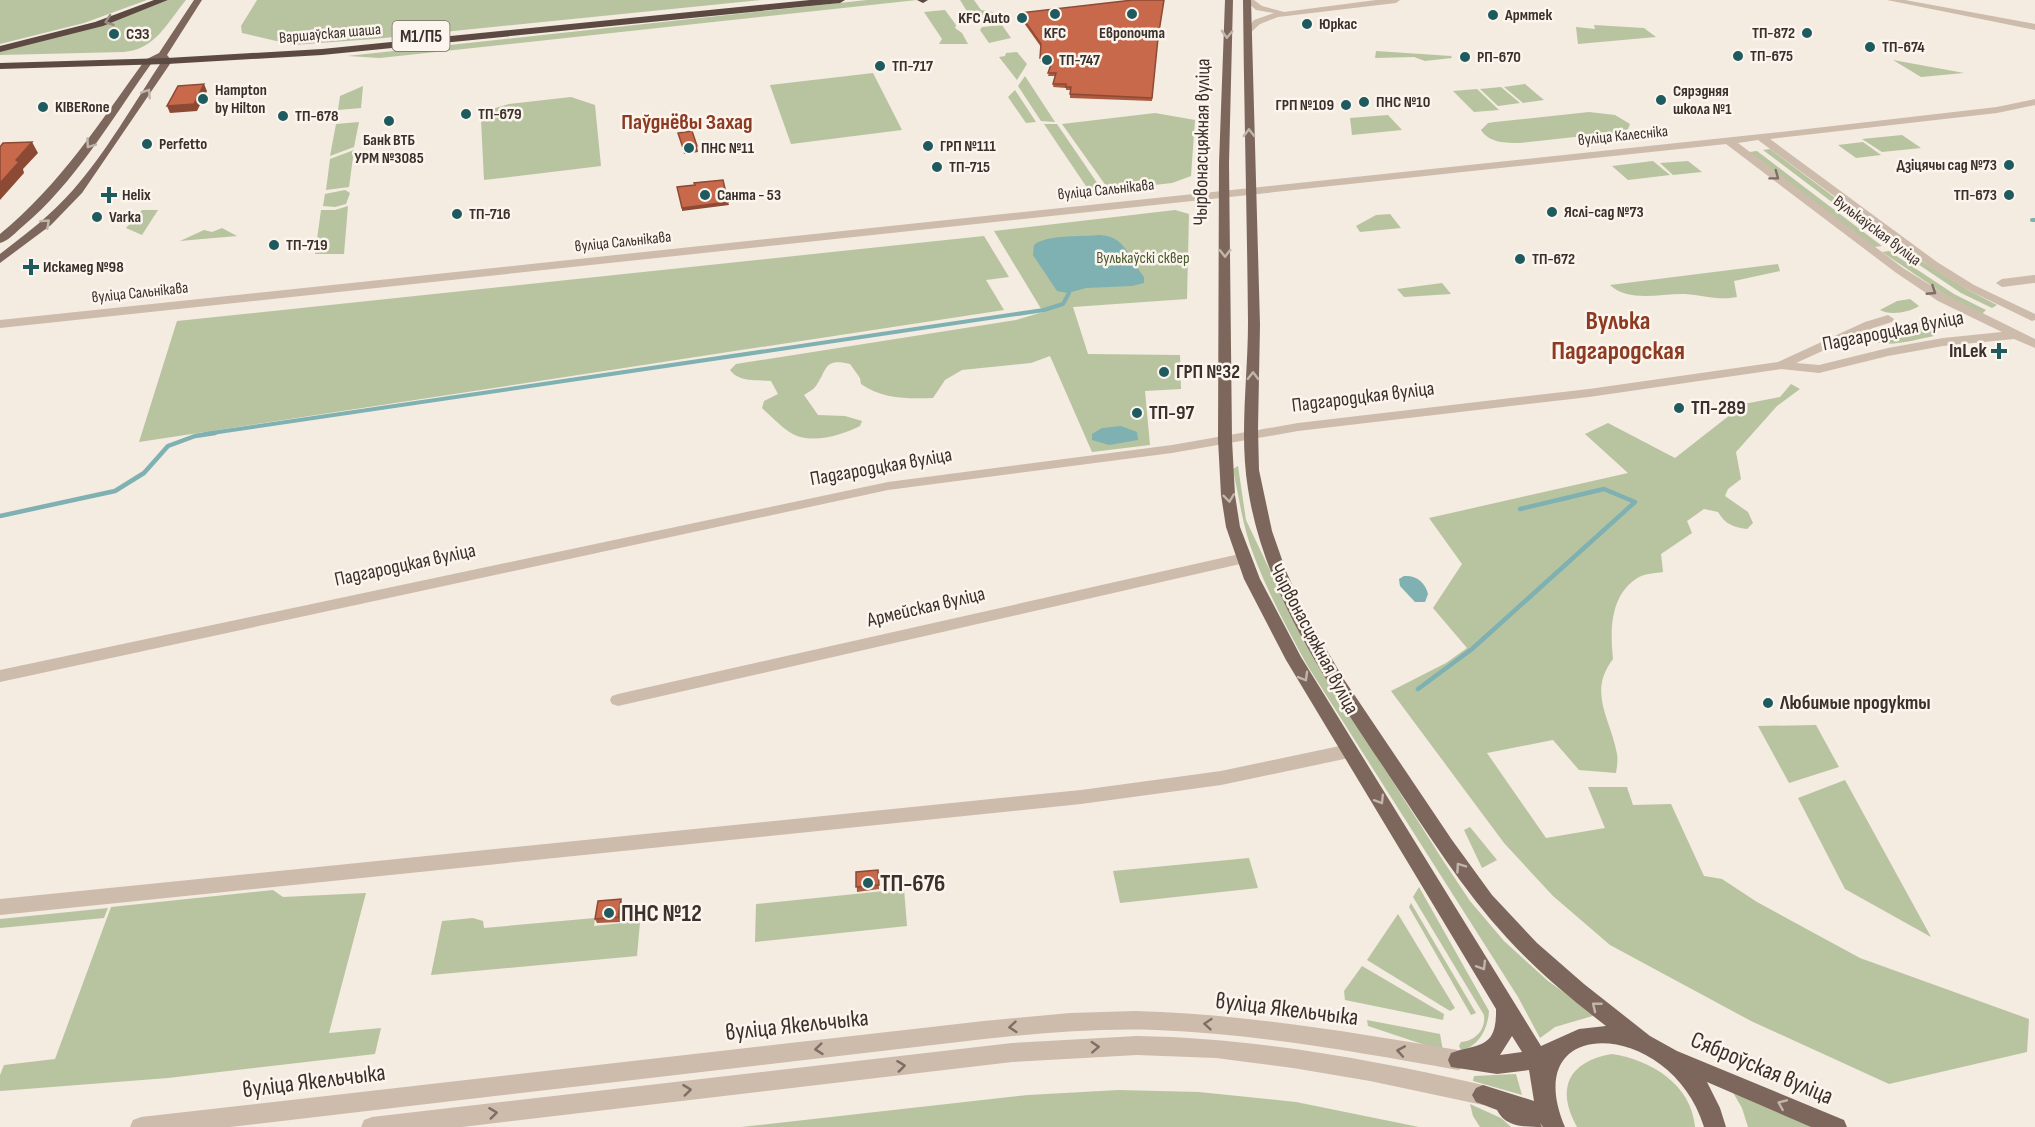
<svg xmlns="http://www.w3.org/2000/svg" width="2035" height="1127" font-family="'Sofia Sans Condensed',sans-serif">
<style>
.green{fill:#b8c4a0}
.water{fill:#7fb0b2}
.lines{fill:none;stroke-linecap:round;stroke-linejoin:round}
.stream-far1{stroke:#7fb0b2;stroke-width:4}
.stream{stroke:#7fb0b2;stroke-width:4.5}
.minor{fill:#cdbbac;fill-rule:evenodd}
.major{fill:#7d675c;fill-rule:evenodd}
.highway{fill:#5c4a42;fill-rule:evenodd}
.wall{fill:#ac5a40}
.shaded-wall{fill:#8c4a34}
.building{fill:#c8694b;stroke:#8c4a34;stroke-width:1.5}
.oneway{stroke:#9c8e87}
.oneway2{stroke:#c2b5ac}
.oneway3{stroke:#7d6f65}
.poi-dot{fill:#1f5a5e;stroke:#fbf5ee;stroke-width:2}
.labels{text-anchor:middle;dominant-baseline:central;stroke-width:5;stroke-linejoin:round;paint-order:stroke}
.far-poi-label{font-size:16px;font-weight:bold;fill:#3b302b;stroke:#fbf5ee;text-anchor:start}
.far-street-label{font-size:16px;fill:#3b302b;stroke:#fbf5ee}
.far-park-label{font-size:16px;fill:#4a5a2e;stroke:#fbf5ee}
.shield{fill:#fbf5ee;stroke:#756b66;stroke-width:1.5}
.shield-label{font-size:18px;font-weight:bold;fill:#3b302b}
.street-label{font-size:20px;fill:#3b302b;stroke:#fbf5ee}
.poi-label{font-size:20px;font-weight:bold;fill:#3b302b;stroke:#fbf5ee;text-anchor:start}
.far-district-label{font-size:22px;font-weight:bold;fill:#8c3b22;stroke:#fbf5ee}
.near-poi-label{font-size:24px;font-weight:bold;fill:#3b302b;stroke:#fbf5ee;text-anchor:start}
.near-street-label{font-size:24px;fill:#3b302b;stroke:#fbf5ee}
.district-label{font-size:26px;font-weight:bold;fill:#8c3b22;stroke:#fbf5ee}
</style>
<rect width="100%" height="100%" fill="#f4ebe1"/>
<g class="green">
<polygon points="0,0 147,0 84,23 0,44"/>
<path d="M168,0H186C167,23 155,50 123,52L0,55V51L106,24Z"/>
<polygon points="257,0 761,0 374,39 293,45 242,33 241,26"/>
<polygon points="867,0 917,0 380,58 347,56"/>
<path d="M960,0H974L981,10L993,12L1001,23C972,27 975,23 960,0Z"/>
<polygon points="945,10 956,25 955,28 962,33 968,44 939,44 942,39 924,12"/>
<polygon points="1002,25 1011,38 989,43 980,30 982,27"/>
<polygon points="1594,25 1644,28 1656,37 1578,44 1576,27 1595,29"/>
<polygon points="1376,51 1451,56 1452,58 1425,61 1414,57 1375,58"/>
<polygon points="1017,52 1027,64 1017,80 999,57 1005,56 1006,53"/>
<polygon points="1893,60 1964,73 1921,77"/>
<polygon points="873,73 902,130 791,144 770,85"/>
<polygon points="1025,76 1055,122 1041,121 1018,86"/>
<polygon points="1525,84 1544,100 1523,103 1504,87"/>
<polygon points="363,86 361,108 338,110 340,96"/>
<polygon points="1501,87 1520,103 1498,106 1480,89"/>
<polygon points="1477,89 1499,110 1474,112 1453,91"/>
<polygon points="1015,90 1036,122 1026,123 1008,97"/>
<polygon points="571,97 595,105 601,166 484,180 481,120 488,117 492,109 509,104"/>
<path d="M1589,112L1615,115L1630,124L1628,129L1621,132L1520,143C1506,143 1489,143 1481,130L1488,123L1495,122Z"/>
<polygon points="1155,113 1195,120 1191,176 1172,183 1109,190 1062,124"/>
<polygon points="1388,115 1402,130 1352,135 1350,118"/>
<polygon points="359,122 354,147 330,156 336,124"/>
<polygon points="1044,124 1057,124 1104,193 1092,195"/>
<polygon points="1902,135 1921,148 1882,152 1862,139"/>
<polygon points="1863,142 1881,155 1856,158 1838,145"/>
<polygon points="1770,149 1898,245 1890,246 1763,150"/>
<polygon points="354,150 349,187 326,190 330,159"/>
<polygon points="1757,151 1882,246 1874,247 1749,152"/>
<polygon points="1653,161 1670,175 1628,180 1612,166"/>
<polygon points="1688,161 1702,172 1673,175 1660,163"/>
<polygon points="345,190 350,193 346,204 335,207 323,206 325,194"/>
<polygon points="348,206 344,254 315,254 321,210 335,210"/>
<polygon points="142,210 158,210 142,235 126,228"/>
<path d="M1175,210L1189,214L1187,299L1073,307L1088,354L1180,355L1181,389L1145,391L1150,445L1092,452L1050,356L1031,363L962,370L945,380L933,398C908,399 882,399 861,384L860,378L850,364C823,358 828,369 816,386C813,390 808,392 804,395L818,415L845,416L862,421L860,426C843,435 810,445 791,433C781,427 771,416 762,408L764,401L778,394L771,381C757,380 738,382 730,370L736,364L1016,320L1043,312L994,231Z"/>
<polygon points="1390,214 1401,228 1360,232 1356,226 1376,215"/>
<polygon points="222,228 237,236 180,241 204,230 212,232"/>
<polygon points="984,236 1009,277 986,280 1004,310 139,442 177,321"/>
<polygon points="1904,250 1968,290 1997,305 1992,308 1961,293 1897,250"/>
<polygon points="1889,251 1954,294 1986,310 1982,314 1950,298 1882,252"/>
<path d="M1778,264L1780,271L1734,281L1737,297C1719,301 1703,295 1685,294C1662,293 1629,303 1610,285Z"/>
<polygon points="1442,283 1451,294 1404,297 1397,289"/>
<path d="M1910,299L1919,306C1910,312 1890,316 1880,310L1897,301Z"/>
<path d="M1913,321H1927L1932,324L1934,336C1918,339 1885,349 1872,340L1870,336Z"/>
<path d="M1791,384L1800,389L1777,406L1736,452L1741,479L1728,489L1725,496L1748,512L1753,523L1747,529C1733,527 1725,524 1718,512L1704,509L1687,521L1692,533L1661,554L1663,572C1655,573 1645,574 1639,577C1610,594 1610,629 1613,659C1587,693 1611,719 1617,754C1618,760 1617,767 1616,773L1579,770L1553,740L1487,753L1546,838L1605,828L1588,787H1627L1633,805L1671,804L1704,876L1722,879L1757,902L1860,958L2029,1019L2027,1052L1889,1084L1751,1021L1610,945L1553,896L1504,843L1391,691L1446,663L1467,648L1433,608L1462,564L1429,518L1628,473L1585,434L1608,423L1675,458L1744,404L1780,397Z"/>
<path d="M1238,466L1246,520L1304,642L1444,862L1470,901L1504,941L1548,981L1596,1015L1555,1027L1540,1038L1518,997L1307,665C1288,630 1268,593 1254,556C1243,528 1239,498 1233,469Z"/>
<polygon points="1816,725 1839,767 1789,783 1758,726"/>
<polygon points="1845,780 1931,937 1845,889 1798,798"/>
<polygon points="1470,827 1497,860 1482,868 1464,830"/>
<polygon points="1249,858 1258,888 1120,903 1113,871"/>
<path d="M1419,887L1489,1011C1488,1028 1479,1047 1461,1050L1459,1046L1461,1042C1475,1041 1486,1030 1484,1015L1413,897Z"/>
<polygon points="904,889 907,926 755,942 756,904"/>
<polygon points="273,890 283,897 366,893 329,1033 381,1028 375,1054 168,1078 0,1091 0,1075 4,1065 55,1059 111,907"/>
<polygon points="629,903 639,904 641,911 637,956 431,975 442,921 473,918 483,921 484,928 595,918 594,926 622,923 625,906"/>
<polygon points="1411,903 1476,1013 1471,1015 1409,907"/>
<polygon points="108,908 104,918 0,928 0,919"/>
<polygon points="1398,914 1455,1008 1450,1011 1367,960"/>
<polygon points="1362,966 1444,1014 1443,1020 1345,1000 1344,991"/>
<polygon points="1367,1020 1440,1034 1443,1051 1368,1026"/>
<path d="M1612,1054C1651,1060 1691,1084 1695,1127H1577C1555,1088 1569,1061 1612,1054Z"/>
<polygon points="1516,1074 1522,1095 1473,1081 1474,1076"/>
<polygon points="1731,1089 1818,1127 1748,1127 1742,1108"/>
<polygon points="1119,1090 1199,1092 1296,1102 1419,1127 741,1127 1028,1095"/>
<polygon points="1470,1104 1501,1118 1511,1127 1480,1127 1473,1116"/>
</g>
<g class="water">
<path d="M1100,235C1126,236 1130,260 1144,277V283L1132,286L1086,288L1068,293L1057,291L1033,255L1034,245C1047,234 1082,237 1100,235Z"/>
<polygon points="1121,426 1137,432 1138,440 1109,445 1092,440 1092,434 1102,428"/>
<path d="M1404,576C1416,575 1425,582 1428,594L1425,602H1415L1400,586L1399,579Z"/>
</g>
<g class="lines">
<g class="stream-far1">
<polyline points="2032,220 2035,220"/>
<polyline points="205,434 1044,310 1063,304 1069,293"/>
</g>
<g class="stream">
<polyline points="0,516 115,491 144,473 168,446 195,436 215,433"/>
<polyline points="1418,689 1472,649 1635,502 1604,489 1520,509"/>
</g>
<g class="minor">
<polygon points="1245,0 1254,0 1262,6 1284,12 1376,0 1400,0 1396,3 1278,17 1260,24 1248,35 1244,32 1254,20 1274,13 1256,10"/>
<polygon points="1887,0 1905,0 2035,24 2035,30"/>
<polygon points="2035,99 2035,105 1997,113 1770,139 1937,262 1974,285 2035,314 2035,320 2032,321 1966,289 1929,266 1758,140 1738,143 1903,268 1946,295 2035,339 2035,348 2014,339 1943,346 1888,356 1819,373 1781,369 1589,397 1298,431 1172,453 888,490 0,682 0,670 888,482 1172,445 1298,423 1589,389 1778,362 1865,322 1888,315 1894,319 1892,322 1873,328 1796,363 1819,365 1888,348 1943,338 2002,332 1938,301 1895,272 1726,144 0,328 0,320 1781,132 1997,107"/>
<polygon points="2035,275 2035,283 2002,287 1996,283 2002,279"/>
<polygon points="1244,553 1249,554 1251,558 1249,562 618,706 612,704 610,700 612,696 618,694"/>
<polygon points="1349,744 1355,746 1358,751 1355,756 1349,758 1221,785 1081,804 0,915 0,899 1081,790 1221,771"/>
<path d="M1135,1011C1244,1014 1351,1032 1458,1050L1465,1053L1468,1060L1465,1067L1458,1070C1358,1052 1258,1034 1156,1030C1099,1028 1041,1033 984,1039L230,1127H130L133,1120L141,1117L984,1021L1070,1013Z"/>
<path d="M1137,1036C1254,1038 1369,1059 1483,1085L1490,1088L1494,1095L1490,1102L1483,1105L1370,1081L1293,1068L1216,1058L1137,1055L1012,1062L462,1127H361L364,1120L372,1117L1012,1043Z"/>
</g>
<g class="major">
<path d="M194,0H202L167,55L172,61L82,193L51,225L0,263V254C26,234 51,215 73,190C105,154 135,102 162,61L161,59L151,64C111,120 75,183 22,227C15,233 8,241 0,243V234C60,185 100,122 145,60L159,53Z"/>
<path d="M1225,0H1233L1229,163L1232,440L1235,495L1240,527L1260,579L1301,657L1541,1046L1579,1029L1606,1026C1571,999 1537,971 1507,938C1463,890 1428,834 1392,780C1333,690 1265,598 1248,489C1239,434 1248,377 1248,322C1247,215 1244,107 1243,0H1251L1260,325L1258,429L1259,470L1272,531L1286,571L1303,609L1343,678L1452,840L1492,895L1537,943L1584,984L1650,1036L1677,1051L1844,1120L1847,1127H1811L1707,1082L1720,1108L1726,1127H1704C1671,1019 1516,1012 1565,1127H1543L1540,1123L1542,1127C1524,1127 1505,1127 1497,1110L1476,1102L1472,1095L1476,1088L1483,1085L1534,1101L1529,1070L1497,1074L1451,1067L1448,1060L1451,1053C1478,1043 1497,1050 1496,1009L1286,660L1244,579L1226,527L1221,495L1218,440L1219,163ZM1512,1036L1522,1052L1500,1055Z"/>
</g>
<g class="highway">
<polygon points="154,0 168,0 103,26 0,52 0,46 95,22"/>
<polygon points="810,0 845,0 840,3 322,55 167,64 0,69 0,63 167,58 322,49"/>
<polygon points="917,0 928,0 923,3"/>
</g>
</g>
<g class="wall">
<polygon points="1019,13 1157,42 1152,101 1070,98 1070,90 1066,90 1066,88 1053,87 1055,76 1048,76 1052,62 1040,62 1041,47 1019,16"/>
<polygon points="878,870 879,889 857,892 856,872"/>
<polygon points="622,903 620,922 597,923 595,919"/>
</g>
<g class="shaded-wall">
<polygon points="204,84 207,91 197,111 170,113 167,106"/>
<polygon points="32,142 38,153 23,169 24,173 0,200 0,183 16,160"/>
<polygon points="697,146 698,152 684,154 683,148"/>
<polygon points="728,202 729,205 682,211 682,208"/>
<polygon points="621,899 622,903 620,922 618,917"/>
</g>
<g class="building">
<polygon points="1133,0 1164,0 1158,38 1152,98 1070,94 1071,87 1066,87 1066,84 1053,84 1056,73 1048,73 1053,59 1040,58 1041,44 1019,13"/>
<polygon points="204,84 194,104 167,106 178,86"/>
<polygon points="692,131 697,146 683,148 678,133"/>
<polygon points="32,142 16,160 19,162 0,183 0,147 3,143"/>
<polygon points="723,180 728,202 682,208 677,187 695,185 694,183"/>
<polygon points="878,870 879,885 856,887 856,872"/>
<polygon points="621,899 618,917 595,919 598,901"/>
</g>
<defs><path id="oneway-chevron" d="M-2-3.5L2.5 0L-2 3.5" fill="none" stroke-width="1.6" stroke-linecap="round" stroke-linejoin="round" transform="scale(1.5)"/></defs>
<use class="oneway" href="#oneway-chevron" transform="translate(109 21) rotate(161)"/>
<g class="oneway2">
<use href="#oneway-chevron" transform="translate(1227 34) rotate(92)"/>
<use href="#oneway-chevron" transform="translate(147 93) rotate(-57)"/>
<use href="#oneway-chevron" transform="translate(1249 133) rotate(-91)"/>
<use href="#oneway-chevron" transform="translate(90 144) rotate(125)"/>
<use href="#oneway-chevron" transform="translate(46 223) rotate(-42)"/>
<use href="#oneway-chevron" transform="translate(1225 253) rotate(89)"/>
<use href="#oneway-chevron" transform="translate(1253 376) rotate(-89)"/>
<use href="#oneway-chevron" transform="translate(1229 498) rotate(83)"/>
<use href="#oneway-chevron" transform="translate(1304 677) rotate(60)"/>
<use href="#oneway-chevron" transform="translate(1380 800) rotate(58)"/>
<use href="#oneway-chevron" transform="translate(1460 867) rotate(-125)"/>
<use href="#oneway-chevron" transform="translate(1482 966) rotate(59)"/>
<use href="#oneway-chevron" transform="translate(1596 1006) rotate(-141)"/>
<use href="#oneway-chevron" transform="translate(1782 1104) rotate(-157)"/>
</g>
<g class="oneway3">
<use href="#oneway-chevron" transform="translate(1775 176) rotate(37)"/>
<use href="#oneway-chevron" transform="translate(1932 291) rotate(33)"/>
<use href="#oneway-chevron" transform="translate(1208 1024) rotate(-175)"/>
<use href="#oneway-chevron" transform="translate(1013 1027) rotate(175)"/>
<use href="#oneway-chevron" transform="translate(1095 1047) rotate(-3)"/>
<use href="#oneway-chevron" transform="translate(819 1049) rotate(174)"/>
<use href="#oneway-chevron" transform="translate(1401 1051) rotate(-170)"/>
<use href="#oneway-chevron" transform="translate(901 1066) rotate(-7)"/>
<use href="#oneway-chevron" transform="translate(687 1090) rotate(-7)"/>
<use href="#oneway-chevron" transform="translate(493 1113) rotate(-7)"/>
</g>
<g class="poi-dot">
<circle cx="1055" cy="14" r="6"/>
<circle cx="1132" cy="14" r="6"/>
<circle cx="1493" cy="15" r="6"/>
<circle cx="1022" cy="18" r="6"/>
<circle cx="1307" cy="24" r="6"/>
<circle cx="1807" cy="33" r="6"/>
<circle cx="114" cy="34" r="6"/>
<circle cx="1870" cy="47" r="6"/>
<circle cx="1738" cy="56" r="6"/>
<circle cx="1465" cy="57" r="6"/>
<circle cx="1047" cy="60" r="6"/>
<circle cx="880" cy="66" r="6"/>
<circle cx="203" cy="99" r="6"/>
<circle cx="1661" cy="100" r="6"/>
<circle cx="1364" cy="102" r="6"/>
<circle cx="1346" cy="105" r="6"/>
<circle cx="43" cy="107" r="6"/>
<circle cx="466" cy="114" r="6"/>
<circle cx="283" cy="116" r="6"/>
<circle cx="389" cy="121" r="6"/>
<circle cx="147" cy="144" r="6"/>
<circle cx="928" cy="146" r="6"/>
<circle cx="689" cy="148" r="6"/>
<circle cx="2009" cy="165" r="6"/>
<circle cx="937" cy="167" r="6"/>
<path d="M106 186h6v6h6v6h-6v6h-6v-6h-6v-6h6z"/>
<circle cx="705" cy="195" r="6"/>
<circle cx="2009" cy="195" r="6"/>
<circle cx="1552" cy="212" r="6"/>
<circle cx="457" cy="214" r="6"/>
<circle cx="97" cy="217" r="6"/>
<circle cx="274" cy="245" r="6"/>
<circle cx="1520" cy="259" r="6"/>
<path d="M28 258h6v6h6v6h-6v6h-6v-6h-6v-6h6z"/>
<path d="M1996 342h6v6h6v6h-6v6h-6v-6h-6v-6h6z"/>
<circle cx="1164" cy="372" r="6"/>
<circle cx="1679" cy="408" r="6"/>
<circle cx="1137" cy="413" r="6"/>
<circle cx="1768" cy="703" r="6"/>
<circle cx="868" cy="883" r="6"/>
<circle cx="609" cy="913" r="6"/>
</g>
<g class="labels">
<g class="far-poi-label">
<text x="1505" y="15">Армтек</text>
<text x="1010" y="18" text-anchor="end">KFC Auto</text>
<text x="1319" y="24">Юркас</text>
<text x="1055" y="33" text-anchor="middle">KFC</text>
<text x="1132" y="33" text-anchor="middle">Европочта</text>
<text x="1795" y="33" text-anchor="end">ТП-872</text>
<text x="126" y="34">СЭЗ</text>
<text x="1882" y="47">ТП-674</text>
<text x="1750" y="56">ТП-675</text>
<text x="1477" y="57">РП-670</text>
<text x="1059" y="60">ТП-747</text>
<text x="892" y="66">ТП-717</text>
<text x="215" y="90">Hampton<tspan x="215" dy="18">by Hilton</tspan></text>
<text x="1673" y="91">Сярэдняя<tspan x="1673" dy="18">школа №1</tspan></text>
<text x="1376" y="102">ПНС №10</text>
<text x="1334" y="105" text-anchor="end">ГРП №109</text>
<text x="55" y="107">KIBERone</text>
<text x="478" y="114">ТП-679</text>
<text x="295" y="116">ТП-678</text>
<text x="389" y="140" text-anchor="middle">Банк ВТБ<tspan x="389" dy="18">УРМ №3085</tspan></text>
<text x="159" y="144">Perfetto</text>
<text x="940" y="146">ГРП №111</text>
<text x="701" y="148">ПНС №11</text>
<text x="1997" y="165" text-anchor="end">Дзіцячы сад №73</text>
<text x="949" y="167">ТП-715</text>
<text x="122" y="195">Helix</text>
<text x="717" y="195">Санта - 53</text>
<text x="1997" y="195" text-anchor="end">ТП-673</text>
<text x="1564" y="212">Яслі-сад №73</text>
<text x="469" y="214">ТП-716</text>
<text x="109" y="217">Varka</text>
<text x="286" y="245">ТП-719</text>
<text x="1532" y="259">ТП-672</text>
<text x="43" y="267">Искамед №98</text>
</g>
<g class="far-street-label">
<text transform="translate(330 34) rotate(-5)">Варшаўская шаша</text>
<text transform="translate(1623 136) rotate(-6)">вуліца Калесніка</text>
<text transform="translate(1106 190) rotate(-6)">вуліца Сальнікава</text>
<text transform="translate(1877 231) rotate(37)">Вулькаўская вуліца</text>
<text transform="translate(623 242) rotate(-6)">вуліца Сальнікава</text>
<text transform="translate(140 293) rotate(-6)">вуліца Сальнікава</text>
</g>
<g class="far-park-label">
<text x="1143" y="258">Вулькаўскі сквер</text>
</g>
<rect class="shield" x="392.5" y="21" width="57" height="30" rx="4.5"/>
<g class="shield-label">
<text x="421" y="36">М1/П5</text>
</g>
<g class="street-label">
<text transform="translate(1202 142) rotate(-89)">Чырвонасцяжная вуліца</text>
<text transform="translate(1893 331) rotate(-11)">Падгародцкая вуліца</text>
<text transform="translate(1363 397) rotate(-7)">Падгародцкая вуліца</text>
<text transform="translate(881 467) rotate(-10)">Падгародцкая вуліца</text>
<text transform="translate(405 565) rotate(-12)">Падгародцкая вуліца</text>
<text transform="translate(926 607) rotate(-13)">Армейская вуліца</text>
<text transform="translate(1314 639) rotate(62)">Чырвонасцяжная вуліца</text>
</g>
<g class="poi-label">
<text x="1987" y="351" text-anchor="end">InLek</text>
<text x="1176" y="372">ГРП №32</text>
<text x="1691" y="408">ТП-289</text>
<text x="1149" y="413">ТП-97</text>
<text x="1780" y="703">Любимые продукты</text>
</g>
<g class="far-district-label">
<text x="687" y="122">Паўднёвы Захад</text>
</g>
<g class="near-poi-label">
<text x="880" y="883">ТП-676</text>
<text x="621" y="913">ПНС №12</text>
</g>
<g class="near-street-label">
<text transform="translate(1287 1009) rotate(7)">вуліца Якельчыка</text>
<text transform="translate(797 1025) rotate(-6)">вуліца Якельчыка</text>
<text transform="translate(1762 1068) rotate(23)">Сяброўская вуліца</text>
<text transform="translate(314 1081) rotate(-7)">вуліца Якельчыка</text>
</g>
<g class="district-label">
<text x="1618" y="321">Вулька<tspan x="1618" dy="30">Падгародская</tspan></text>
</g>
</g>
</svg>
